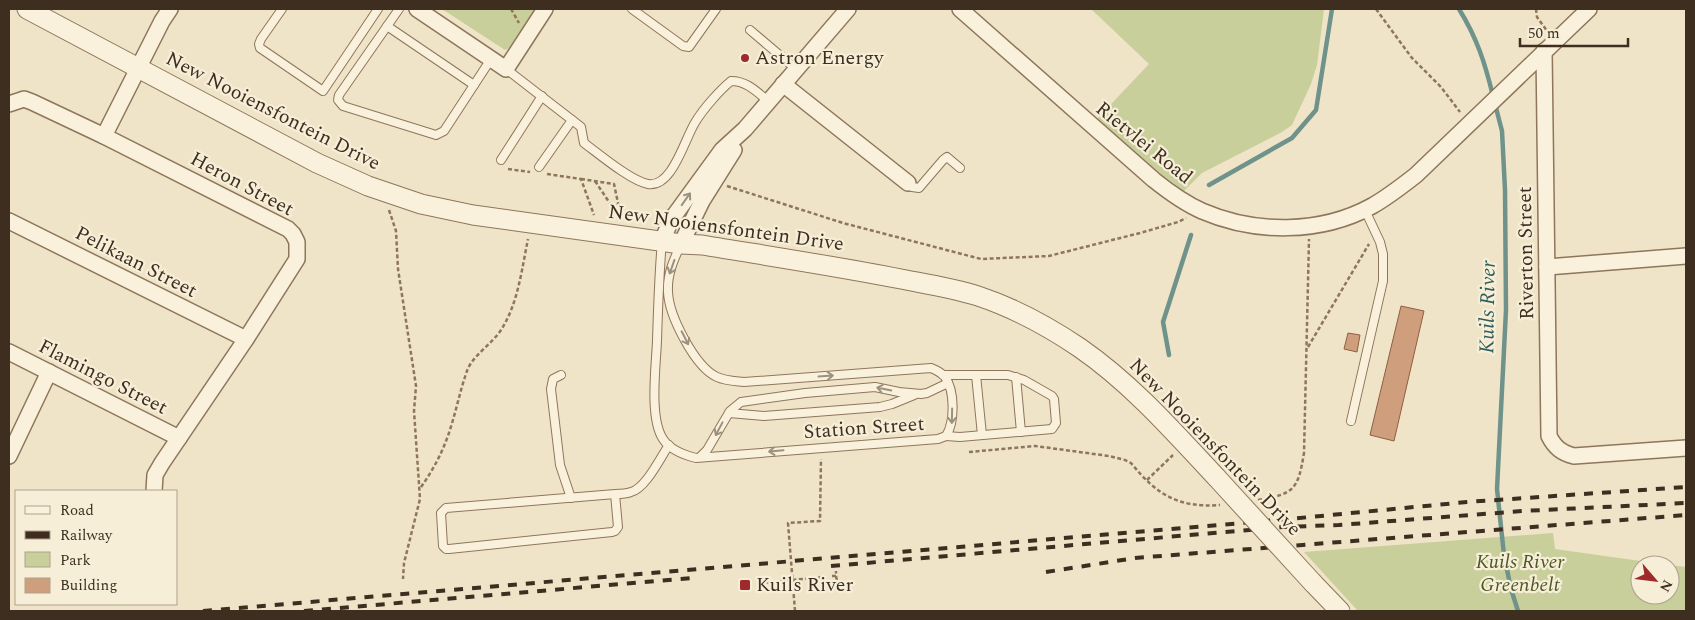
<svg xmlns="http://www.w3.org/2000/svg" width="1695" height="620" font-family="Spectral,serif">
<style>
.green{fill:#c9cf9b}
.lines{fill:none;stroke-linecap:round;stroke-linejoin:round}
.stream{stroke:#6f938a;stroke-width:4.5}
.building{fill:#cf9f7d;stroke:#8d5f41}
.service-casing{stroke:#8d765c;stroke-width:10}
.minor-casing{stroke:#8d765c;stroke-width:18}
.tertiary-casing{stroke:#8d765c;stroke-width:21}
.path{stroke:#8d765c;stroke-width:2.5;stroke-dasharray:4 2.5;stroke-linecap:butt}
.service{stroke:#faf1dc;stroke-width:8}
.minor{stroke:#faf1dc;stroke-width:15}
.tertiary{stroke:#faf1dc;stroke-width:19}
.rail{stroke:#3d2e20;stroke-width:4;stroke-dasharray:9 9;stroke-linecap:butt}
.tertiary-bridge-casing{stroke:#8d765c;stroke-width:21;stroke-linecap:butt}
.tertiary-bridge{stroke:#faf1dc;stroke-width:19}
.oneway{stroke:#9c907e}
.poi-dot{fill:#9e2a2b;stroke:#f7eed8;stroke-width:2}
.labels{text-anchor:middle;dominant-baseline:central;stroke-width:4.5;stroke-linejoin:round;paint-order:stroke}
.poi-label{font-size:20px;fill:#3d2e20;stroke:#f7eed8;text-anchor:start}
.street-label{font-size:20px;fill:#3d2e20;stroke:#f7eed8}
.park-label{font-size:20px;font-style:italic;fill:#4d5a26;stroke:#f7eed8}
.water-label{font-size:21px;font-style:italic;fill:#2f5d5a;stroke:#f7eed8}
</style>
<rect width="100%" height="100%" fill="#f0e4c8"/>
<g class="green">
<polygon points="442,9 536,9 511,47 505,50"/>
<polygon points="1091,9 1324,9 1317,65 1311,84 1292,125 1282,132 1202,173 1184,191 1153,168 1097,119 1149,64"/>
<polygon points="1553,533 1555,549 1669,565 1640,565 1640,595 1670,595 1670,565 1686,567 1686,611 1358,611 1304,552"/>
</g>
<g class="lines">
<g class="stream">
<path d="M1459,9C1477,38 1485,63 1493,96"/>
<polyline points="1495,104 1502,131 1505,190 1506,310 1497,489 1504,555 1511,589 1518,611"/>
<polyline points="1209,185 1292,138 1316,110 1332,9"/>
<polyline points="1169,355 1163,322 1191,235"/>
</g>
</g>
<g class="building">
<polygon points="1401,306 1424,311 1394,441 1370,435"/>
<polygon points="1348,333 1360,335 1357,352 1344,349"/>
</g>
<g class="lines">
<g class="service-casing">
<g id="service">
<polyline points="282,9 261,39 259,44 260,48 323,91 378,9"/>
<polyline points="399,9 339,95 338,100 343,106 436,135 444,131 491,59"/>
<polyline points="632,9 683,46 689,47 716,9"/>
<polyline points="387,26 474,85"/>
<polyline points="750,30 796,69"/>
<polyline points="506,69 572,120 539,167"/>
<path d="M572,120L581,127L584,143C599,154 631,181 648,184C673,188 685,137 696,121C704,108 720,90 731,81C747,81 757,92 768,101"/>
<polyline points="501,160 542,96"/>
<polyline points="908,183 912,187 919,188 943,160 947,157 960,168"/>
<path d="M662,241C659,274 658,308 657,341C656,366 649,418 663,439C670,450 684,455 696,458L938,439L946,436C955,422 955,391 945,377C941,372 936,370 931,368L744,382C735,381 726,381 717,377C695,367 669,316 668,292C667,274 674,259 681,244"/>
<polyline points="561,375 553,379 551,389 560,465 571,498"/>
<polyline points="943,375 1008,375 1024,380 1052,396 1054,399 1056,423 1052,429 960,437 946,436"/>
<polyline points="976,375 982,435"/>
<polyline points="1016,377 1021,432"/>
<polyline points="729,413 764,416 880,407 892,404 914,395"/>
<polyline points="1351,421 1383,281 1383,254 1380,242 1365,210"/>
<polyline points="700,457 707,450 730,411 741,402 805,393 875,387 899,392 921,394 927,393 948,383"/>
<path d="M615,494L618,527L615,531L612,532L449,549H446L443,546L441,513L446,508L615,494C620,494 626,494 631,492C646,488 660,458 669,445"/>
</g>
</g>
<g class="minor-casing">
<g id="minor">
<polyline points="417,9 506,69 545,9"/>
<path d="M960,9L1154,180C1169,192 1184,203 1202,211C1255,234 1321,234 1372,206C1388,197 1402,186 1416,175L1589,9"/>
<path d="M1544,51L1549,436C1555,448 1562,453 1574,456L1686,448"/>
<polyline points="783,84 908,183"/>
<polyline points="9,104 24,99 32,102 104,136 288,229 293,234 297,242 297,259 246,339 162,463 155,475 154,491"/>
<polyline points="104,136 162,21 170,9"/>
<polyline points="9,221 246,339"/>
<polyline points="662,241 671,220 722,150 745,129 848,9"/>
<polyline points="681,244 702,201 734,150"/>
<polyline points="1547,267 1686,256"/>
<polyline points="9,352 179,438"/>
<polyline points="9,456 49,372"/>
</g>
</g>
<g class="tertiary-casing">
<g id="tertiary">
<path d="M27,9L317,163L368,186L421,204L473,215L681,244L702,245C768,256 835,266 901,279C927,284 953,288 978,296C1014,308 1049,327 1080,348C1132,384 1174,432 1217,478"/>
<polyline points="1313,583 1340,611"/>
</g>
</g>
<g class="path">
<polyline points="511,9 519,23"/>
<polyline points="1376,9 1412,58 1441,87 1460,112"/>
<polyline points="1536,9 1537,17 1547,31"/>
<polyline points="508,169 530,172"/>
<polyline points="547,174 581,179 594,215"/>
<polyline points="581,179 614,184 618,203 618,214"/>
<polyline points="595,181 621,220"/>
<polyline points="727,186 843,223 981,259 1049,256 1140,233 1178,222 1186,218"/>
<polyline points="389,210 396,231 398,269 416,386 414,411 420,499 404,563 403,579"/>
<polyline points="1308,347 1369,244"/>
<path d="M969,452L1035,446L1109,456L1125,460L1131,463C1157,495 1178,508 1220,505"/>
<polyline points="1147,480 1173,455"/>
<path d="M421,487C431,473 440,457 446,441C455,418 459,393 467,371C472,356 492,344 501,330C518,304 522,268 528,239"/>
<path d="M1258,500C1295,494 1298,489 1304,453L1309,239"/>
<polyline points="832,576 836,576 836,571"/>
<polyline points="836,576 837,581"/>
<polyline points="748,578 748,584 752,584"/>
<polyline points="760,583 823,577"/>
<polyline points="748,584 749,590"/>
<polyline points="795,611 788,523 820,521 821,459"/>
</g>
<use href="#service" class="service"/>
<use href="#minor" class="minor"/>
<use href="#tertiary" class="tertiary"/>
<g class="rail">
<polyline points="831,566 1283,527 1339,525 1523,511 1686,503"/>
<polyline points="1046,572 1135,558 1686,515"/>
<polyline points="203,611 1289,519 1467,502 1686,487"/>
<polyline points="304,611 692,578"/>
</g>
<g class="tertiary-bridge-casing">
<polyline id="tertiary-bridge" points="1217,478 1313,583"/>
</g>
<use href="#tertiary-bridge" class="tertiary-bridge"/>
</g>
<defs><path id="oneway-shaft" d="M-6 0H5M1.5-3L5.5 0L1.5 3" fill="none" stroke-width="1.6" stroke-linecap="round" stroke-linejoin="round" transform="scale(1.25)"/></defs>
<g class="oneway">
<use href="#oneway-shaft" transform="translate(686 199) rotate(-55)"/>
<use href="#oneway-shaft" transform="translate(672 267) rotate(109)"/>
<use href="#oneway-shaft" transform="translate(685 338) rotate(63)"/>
<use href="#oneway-shaft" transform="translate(826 376) rotate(-4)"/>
<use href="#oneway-shaft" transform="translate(884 389) rotate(-169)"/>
<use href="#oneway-shaft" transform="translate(952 416) rotate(91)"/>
<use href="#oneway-shaft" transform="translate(719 429) rotate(118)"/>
<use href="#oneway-shaft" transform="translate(776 451) rotate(175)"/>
</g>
<g class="poi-dot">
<circle cx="745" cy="58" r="5"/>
<rect x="739" y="579" width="12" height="12" rx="2.5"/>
</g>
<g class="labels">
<g class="poi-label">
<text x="755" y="58">Astron Energy</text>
<text x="756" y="585">Kuils River</text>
</g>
<g class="street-label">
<text transform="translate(273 111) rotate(27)">New Nooiensfontein Drive</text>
<text transform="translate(1144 143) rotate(39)">Rietvlei Road</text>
<text transform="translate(242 184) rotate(28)">Heron Street</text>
<text transform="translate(726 228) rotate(8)">New Nooiensfontein Drive</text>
<text transform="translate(1526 253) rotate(-91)">Riverton Street</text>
<text transform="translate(136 262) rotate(27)">Pelikaan Street</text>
<text transform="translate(103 377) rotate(27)">Flamingo Street</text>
<text transform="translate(864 428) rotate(-4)">Station Street</text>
<text transform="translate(1215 447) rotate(46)">New Nooiensfontein Drive</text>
</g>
<g class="park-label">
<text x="1520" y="562">Kuils River<tspan x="1520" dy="23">Greenbelt</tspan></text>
</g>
<g class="water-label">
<text transform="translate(1488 307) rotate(-89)">Kuils River</text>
</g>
</g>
<rect width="1695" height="620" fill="none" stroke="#3d2e20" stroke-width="20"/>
<rect x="15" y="490" width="162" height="115" fill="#f7eed8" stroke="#ada18e"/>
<rect x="25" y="506" width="25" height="8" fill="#faf1dc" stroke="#ada18e"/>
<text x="60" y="515" font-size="15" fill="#3d2e20">Road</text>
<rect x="25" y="531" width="25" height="8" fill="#3d2e20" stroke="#ada18e"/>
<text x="60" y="540" font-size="15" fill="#3d2e20">Railway</text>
<rect x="25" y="552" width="25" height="15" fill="#c9cf9b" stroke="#ada18e"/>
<text x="60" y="565" font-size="15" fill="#3d2e20">Park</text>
<rect x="25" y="578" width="25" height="15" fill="#cf9f7d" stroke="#ada18e"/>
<text x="60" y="590" font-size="15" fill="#3d2e20">Building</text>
<g transform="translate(1655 580) rotate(118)"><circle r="24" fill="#f7eed8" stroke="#ada18e"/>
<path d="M0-4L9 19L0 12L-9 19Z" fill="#9e2a2b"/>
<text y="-8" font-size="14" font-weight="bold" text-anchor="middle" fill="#3d2e20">N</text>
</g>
<path d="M1520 38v8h108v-8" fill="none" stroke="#3d2e20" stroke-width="2.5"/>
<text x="1528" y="38" font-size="15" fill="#3d2e20" stroke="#f7eed8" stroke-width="4" paint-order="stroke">50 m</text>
</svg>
